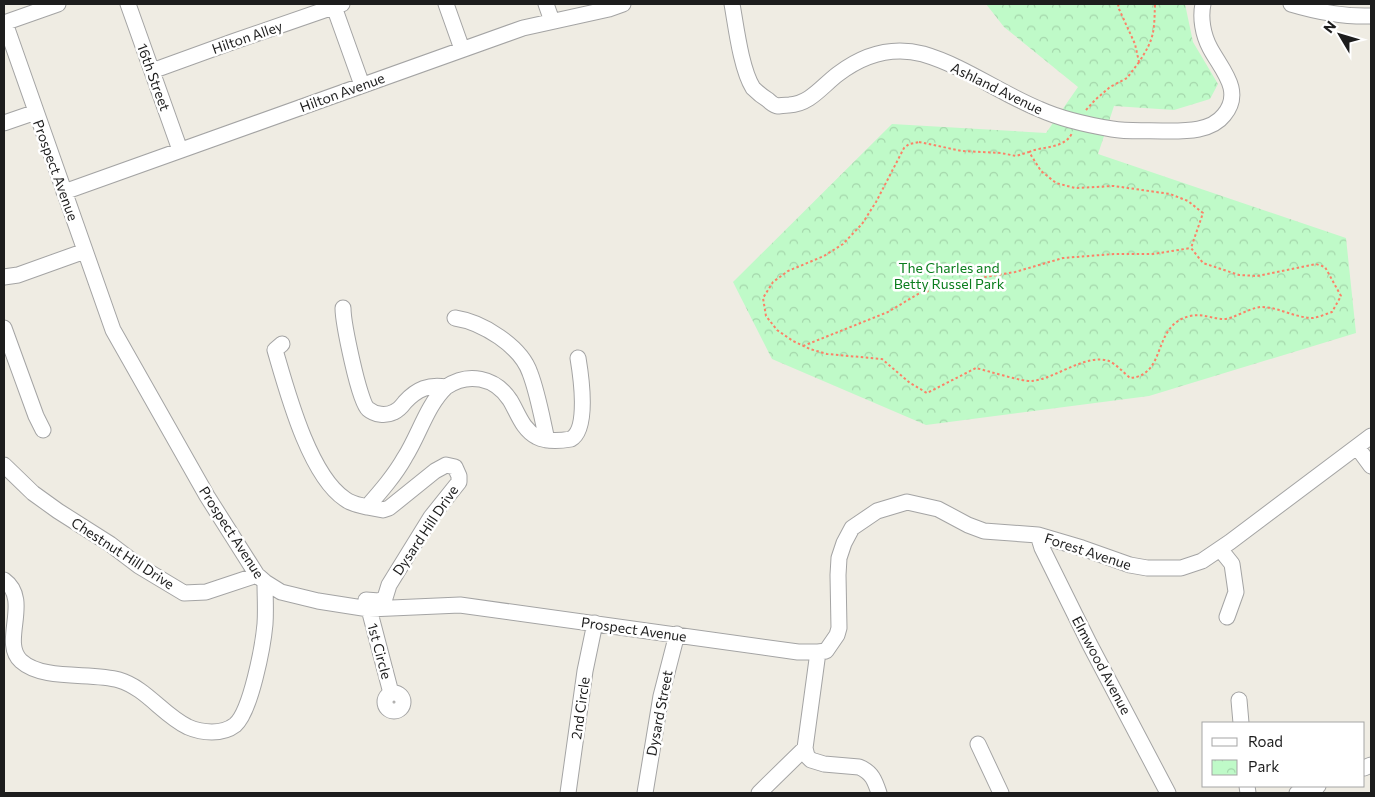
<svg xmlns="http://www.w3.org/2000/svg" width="1375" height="797" font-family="Commissioner,sans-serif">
<defs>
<pattern id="park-crowns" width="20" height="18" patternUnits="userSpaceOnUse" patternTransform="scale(1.25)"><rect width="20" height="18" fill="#bffac8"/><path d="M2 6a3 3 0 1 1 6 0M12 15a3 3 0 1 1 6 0" fill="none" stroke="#a4d6ab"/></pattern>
</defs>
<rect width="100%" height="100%" fill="#efece3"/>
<path fill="url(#park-crowns)" d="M986,4H1185L1193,42L1218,84L1210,99L1174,110L1114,106L1098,154L1346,238L1356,333L1149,396L926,425L772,359L733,282L892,124L1046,133L1078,87L1004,27Z"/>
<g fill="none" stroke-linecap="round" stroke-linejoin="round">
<g stroke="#a4a4a4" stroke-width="17">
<path id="minor" d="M128,4L180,150
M333,4L362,85
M446,4L462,49
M546,4L552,21
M732,4C736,26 741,69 753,88C757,92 763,97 768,100C770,102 774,105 777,106C780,106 785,105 789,105C810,104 822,86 838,74C863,55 892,46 923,54C964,66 1000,93 1039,109C1061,119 1088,125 1112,129C1129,132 1147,130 1165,131C1184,131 1211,132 1224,115C1244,91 1221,69 1210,48C1203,35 1200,18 1203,4
M1291,4C1318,12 1343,17 1371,16
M4,23L58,4
M5,23L113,330L207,496L257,575L265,582L281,592L318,601L369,609L460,605L798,652H818L826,651L837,635L839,628L838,575L839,558L844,543L852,528L877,511L907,502L938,509L968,525L984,531L1038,535L1082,548L1130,565L1147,568H1181L1202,561L1230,542L1371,436
M152,71L232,42L342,4
M4,123L36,112
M64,192L523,28L609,9L623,4
M4,277L18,275L85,251
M343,308C343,322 359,402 368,409C375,415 386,416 394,412C399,410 402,406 405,402C417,389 429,384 446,387C468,372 495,377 510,400C518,413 522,429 537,437C547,442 560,441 571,439C589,429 581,376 578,358
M455,318C482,322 521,346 530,373C538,394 542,418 547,440
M4,328L36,416L43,430
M282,344L275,350C287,391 309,475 345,499C351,504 360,505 367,507C381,491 395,475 405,457C419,435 427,405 446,387
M1357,447L1371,466
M4,465L33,493L58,511L110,544L139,566L184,593L206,592L257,575
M1038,535L1042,548L1089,643L1168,793
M1220,549L1232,564L1236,592L1227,617
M4,580C32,600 0,642 21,661C43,681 91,672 119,680C146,688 163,715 188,727C202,733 222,735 235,725C251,711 263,646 265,624C266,610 265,596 265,582
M366,600L379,601L385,598L389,585L431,517L459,482V476L455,467L446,465L435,471L389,508L383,510L367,507
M369,609L391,693
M818,652L805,748L807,756L811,760L824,764L859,767C872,772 875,781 879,793
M385 702a9 9 0 1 1 18 0a9 9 0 1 1-18 0Z
M1239,700L1241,723
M978,744L1001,793
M1364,768L1371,765
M1247,786L1248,793
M568,793L585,671L595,623
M645,793L661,696L677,634
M759,793L805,748
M1297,793L1318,786"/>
</g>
<path stroke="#fb8267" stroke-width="2" stroke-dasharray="2.5 2.5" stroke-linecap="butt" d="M1118,4L1119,9L1135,44L1139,62C1155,38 1154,31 1155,4
M1086,110L1095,100L1110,87L1127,78L1139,62
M919,142L962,151L1001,153L1016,156L1029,152L1041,171L1056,183L1075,188L1114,186L1170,194L1188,201L1203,213L1191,248L1203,263L1239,275L1257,276L1316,264L1325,267L1341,296L1332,312C1326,314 1319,317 1313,318C1295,318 1279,307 1261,307C1249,308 1233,319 1224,319C1213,319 1202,313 1190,316C1151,325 1168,375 1130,378C1124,373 1116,364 1109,361C1086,353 1055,379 1032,381C1023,382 988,371 976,368L927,393L910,383L882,359L827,354L810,349L793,341L777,330L766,316L763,298L773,282L788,271L824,256L843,244L862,224L876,202L904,148L909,144Z
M1029,152C1042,146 1065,149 1072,133
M803,346L888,312L918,294L967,280L1015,272L1063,258L1114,254H1153L1191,248"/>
<use href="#minor" stroke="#fff" stroke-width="15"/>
</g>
<g text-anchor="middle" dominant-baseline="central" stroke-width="5" stroke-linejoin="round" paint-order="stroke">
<g font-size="14" fill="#1d1d1d" stroke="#fff">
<text transform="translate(247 37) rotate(-19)">Hilton Alley</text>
<text transform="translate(154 77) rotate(70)">16th Street</text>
<text transform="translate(997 88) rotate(26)">Ashland Avenue</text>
<text transform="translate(342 92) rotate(-20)">Hilton Avenue</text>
<text transform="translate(56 170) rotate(70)">Prospect Avenue</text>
<text transform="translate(425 530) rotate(-56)">Dysard Hill Drive</text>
<text transform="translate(232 532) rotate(57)">Prospect Avenue</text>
<text transform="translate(1088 551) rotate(18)">Forest Avenue</text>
<text transform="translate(123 553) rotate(33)">Chestnut Hill Drive</text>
<text transform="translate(634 629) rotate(8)">Prospect Avenue</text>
<text transform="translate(380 651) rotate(75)">1st Circle</text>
<text transform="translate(1102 665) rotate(62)">Elmwood Avenue</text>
<text transform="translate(580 708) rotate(-82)">2nd Circle</text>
<text transform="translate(659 713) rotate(-79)">Dysard Street</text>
</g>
<g font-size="14" fill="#0a7d1d" stroke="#fff">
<text x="949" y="267">The Charles and<tspan x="949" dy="16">Betty Russel Park</tspan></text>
</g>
</g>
<rect width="1375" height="797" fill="none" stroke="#1d1d1d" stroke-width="10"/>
<rect x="1202" y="722" width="162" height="65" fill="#ffffff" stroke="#a5a5a5"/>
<rect x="1212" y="738" width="25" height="8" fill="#ffffff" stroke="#a5a5a5"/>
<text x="1248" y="747" font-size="15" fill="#1d1d1d">Road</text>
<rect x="1212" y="760" width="25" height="15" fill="url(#park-crowns)" stroke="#a5a5a5"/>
<text x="1248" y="772" font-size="15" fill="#1d1d1d">Park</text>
<g transform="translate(1340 35) rotate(308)" stroke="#ffffff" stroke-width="4" paint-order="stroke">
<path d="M0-4L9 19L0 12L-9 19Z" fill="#1d1d1d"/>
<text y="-8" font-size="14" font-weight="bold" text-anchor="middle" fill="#1d1d1d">N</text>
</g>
</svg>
